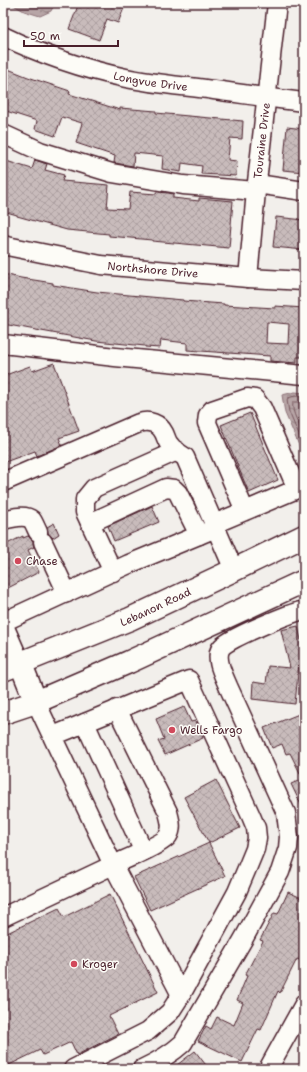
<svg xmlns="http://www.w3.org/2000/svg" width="307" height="1072" font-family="'Shantell Sans',sans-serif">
<defs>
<pattern id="water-ripples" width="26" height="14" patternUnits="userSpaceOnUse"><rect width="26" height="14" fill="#b7a5a6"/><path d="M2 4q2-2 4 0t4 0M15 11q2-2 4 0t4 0" fill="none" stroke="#978687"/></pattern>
<pattern id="building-cross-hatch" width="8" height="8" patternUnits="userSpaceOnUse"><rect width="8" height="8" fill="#c8bbbb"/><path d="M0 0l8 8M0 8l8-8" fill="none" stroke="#ada0a1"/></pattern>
</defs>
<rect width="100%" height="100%" fill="#f2efeb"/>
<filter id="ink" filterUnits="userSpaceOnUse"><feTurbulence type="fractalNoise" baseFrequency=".025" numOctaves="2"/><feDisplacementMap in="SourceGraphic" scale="8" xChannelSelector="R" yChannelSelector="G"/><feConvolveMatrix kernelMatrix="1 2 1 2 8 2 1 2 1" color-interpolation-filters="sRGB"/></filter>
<g filter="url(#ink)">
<path fill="url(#water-ripples)" stroke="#8b6f75" d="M10,3H55L51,11L40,16L24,11Z
M295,392L304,393V457L285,413L282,395Z"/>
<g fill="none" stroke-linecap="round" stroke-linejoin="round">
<path stroke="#76555c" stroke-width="1" d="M304,397L295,396L288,398L287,400L289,412L304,447
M304,402H293C291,413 300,425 304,435"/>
</g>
<path fill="url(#building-cross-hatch)" stroke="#4a1f2b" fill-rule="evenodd" d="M79,3H110L124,8L118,23L107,19L99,40L69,29Z
M3,67L28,77L70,91L69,94L120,110V108L156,111V113L243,121L242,139L230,138L228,160L237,161L236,176L201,174L202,166L182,163L181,172L162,169L163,156L134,153L133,166L114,163L115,156L76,143L82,123L62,117L55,136L35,129L37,121L3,110Z
M287,127L304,129V172L283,170Z
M3,160L32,169L35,160L47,164L45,170L64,175L62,181L109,185L107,208L128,209L130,192L156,194V192L169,193L173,194V198L199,201V198L233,201L229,248L152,241V240L109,236V234L67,230L17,216V215L3,211Z
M276,217L304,220V250L273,247Z
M3,274L21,278L53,283V285L97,292L183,300V301L224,304V305L275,308V306L304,308V357H297V363L270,361V356L187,350V343L161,340L160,348L145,347V346L96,341L3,324ZM267,322L289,324L288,344L266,343Z
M54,363L79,431L59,438L62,445L37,456L35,451L5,462L3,456V376L30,366L32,371Z
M250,413L278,480L249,493L221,425Z
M152,506L159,522L114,541L108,526Z
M54,523L59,534L53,538L48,533L47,527Z
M23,536V538L28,536L33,541L34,547L28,550L39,572L6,589L3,584V546Z
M298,626L301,640L304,639V662L299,663L295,704L252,699L253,682L266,684L268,666L290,668L281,630Z
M184,707L191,722L195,721L203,738L165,755L158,741L164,739L156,719Z
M299,714L304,726V811L291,784L303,779L290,753L286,754L282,744L272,748L264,728Z
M216,780L240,828L209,843L184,797Z
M209,843L225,876L150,910L134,877Z
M288,892L304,899V949L299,960L297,959L280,993L278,991L261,1030L258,1029L242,1062L198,1041L206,1026L211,1029L217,1017L234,1025L243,1003L237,1000L247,976L245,975L263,941L260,940L274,913L278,914Z
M110,894L158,992L109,1016L118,1034L77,1055L71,1042L43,1055L40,1050L3,1068V935L59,908L64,917Z
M195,1051L209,1069H172Z"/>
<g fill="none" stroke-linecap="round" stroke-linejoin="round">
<g stroke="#4a1f2b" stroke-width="21">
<g id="minor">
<path id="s1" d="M3,36C42,55 84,69 126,78C155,84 185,86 214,90C244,94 274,99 304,102"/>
<path d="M3,134L40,151L112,173L183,185L256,191"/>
<path d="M257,184L304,191"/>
<path id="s2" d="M3,245L7,246L101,265L248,278L304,281"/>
<path id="s3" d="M248,278L256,191L277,3"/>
<path d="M3,344L115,357L304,375"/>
<path d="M3,482L139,423C149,420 159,423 164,433C166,437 167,442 170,445C173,450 180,454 185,457L234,570"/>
<path d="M3,520C11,518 25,514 32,520C34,523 36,528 38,532"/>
<path d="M90,523L166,488L174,489L178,493L199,535"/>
<path d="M214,524L297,489L262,408L255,399L247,398L212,410L208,415L207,423L245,511"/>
<path d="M43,542L67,593"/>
<path d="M113,572L85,512V499L94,488L177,451"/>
<path d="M3,622L129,564L216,528"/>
<path d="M3,623L20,662"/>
<path d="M117,709L168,812C170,820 173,828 168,836C163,844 124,860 113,865L181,995"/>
<path d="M85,723L143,850"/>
<path d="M53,736L189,680L251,816L256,828L257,838L255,849L248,866L237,892L181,995L170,1012L148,1031L73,1069"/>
<path d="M3,917L113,865L36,702"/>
<path d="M142,1069C157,1062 171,1054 183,1043L244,938L280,872L288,848L289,837L286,813L228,686C224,676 214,659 221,648C226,639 291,613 304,610"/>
<path d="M268,1069L304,1004"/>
</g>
</g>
<g stroke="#4a1f2b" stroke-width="25">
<g id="major">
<path d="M20,662L36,702"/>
<path id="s4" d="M3,670L130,619L234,570L304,536"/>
<path d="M3,713L36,702L129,662L304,581"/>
</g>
</g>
<use href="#minor" stroke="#fdfcf7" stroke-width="18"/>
<use href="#major" stroke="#fdfcf7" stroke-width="22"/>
</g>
</g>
<g fill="#d1495b" stroke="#fdfcf7" stroke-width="1.5">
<circle cx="18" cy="561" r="4"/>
<circle cx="172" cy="730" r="4"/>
<circle cx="74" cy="964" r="4"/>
</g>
<g text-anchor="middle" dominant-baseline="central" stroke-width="3" stroke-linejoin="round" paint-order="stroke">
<g font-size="11" fill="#4a1f2b" stroke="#fdfcf7">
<text stroke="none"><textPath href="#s1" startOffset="155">Longvue Drive</textPath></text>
<text stroke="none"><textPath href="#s3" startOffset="138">Touraine Drive</textPath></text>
<text stroke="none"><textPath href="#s2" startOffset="152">Northshore Drive</textPath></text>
<text stroke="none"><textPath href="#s4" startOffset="165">Lebanon Road</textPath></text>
</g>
<g font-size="11" fill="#4a1f2b" stroke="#fdfcf7" text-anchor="start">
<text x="26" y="561">Chase</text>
<text x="180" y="730">Wells Fargo</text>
<text x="82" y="964">Kroger</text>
</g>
</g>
<rect width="307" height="1072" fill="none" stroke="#fdfcf7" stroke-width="16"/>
<rect x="8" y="8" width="291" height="1056" fill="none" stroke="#4a1f2b" stroke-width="1.5" filter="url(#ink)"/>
<path d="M24 40v6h94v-6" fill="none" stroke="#4a1f2b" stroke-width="2"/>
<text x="30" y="40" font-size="12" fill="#4a1f2b" stroke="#fdfcf7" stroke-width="3" paint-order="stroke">50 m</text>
</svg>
